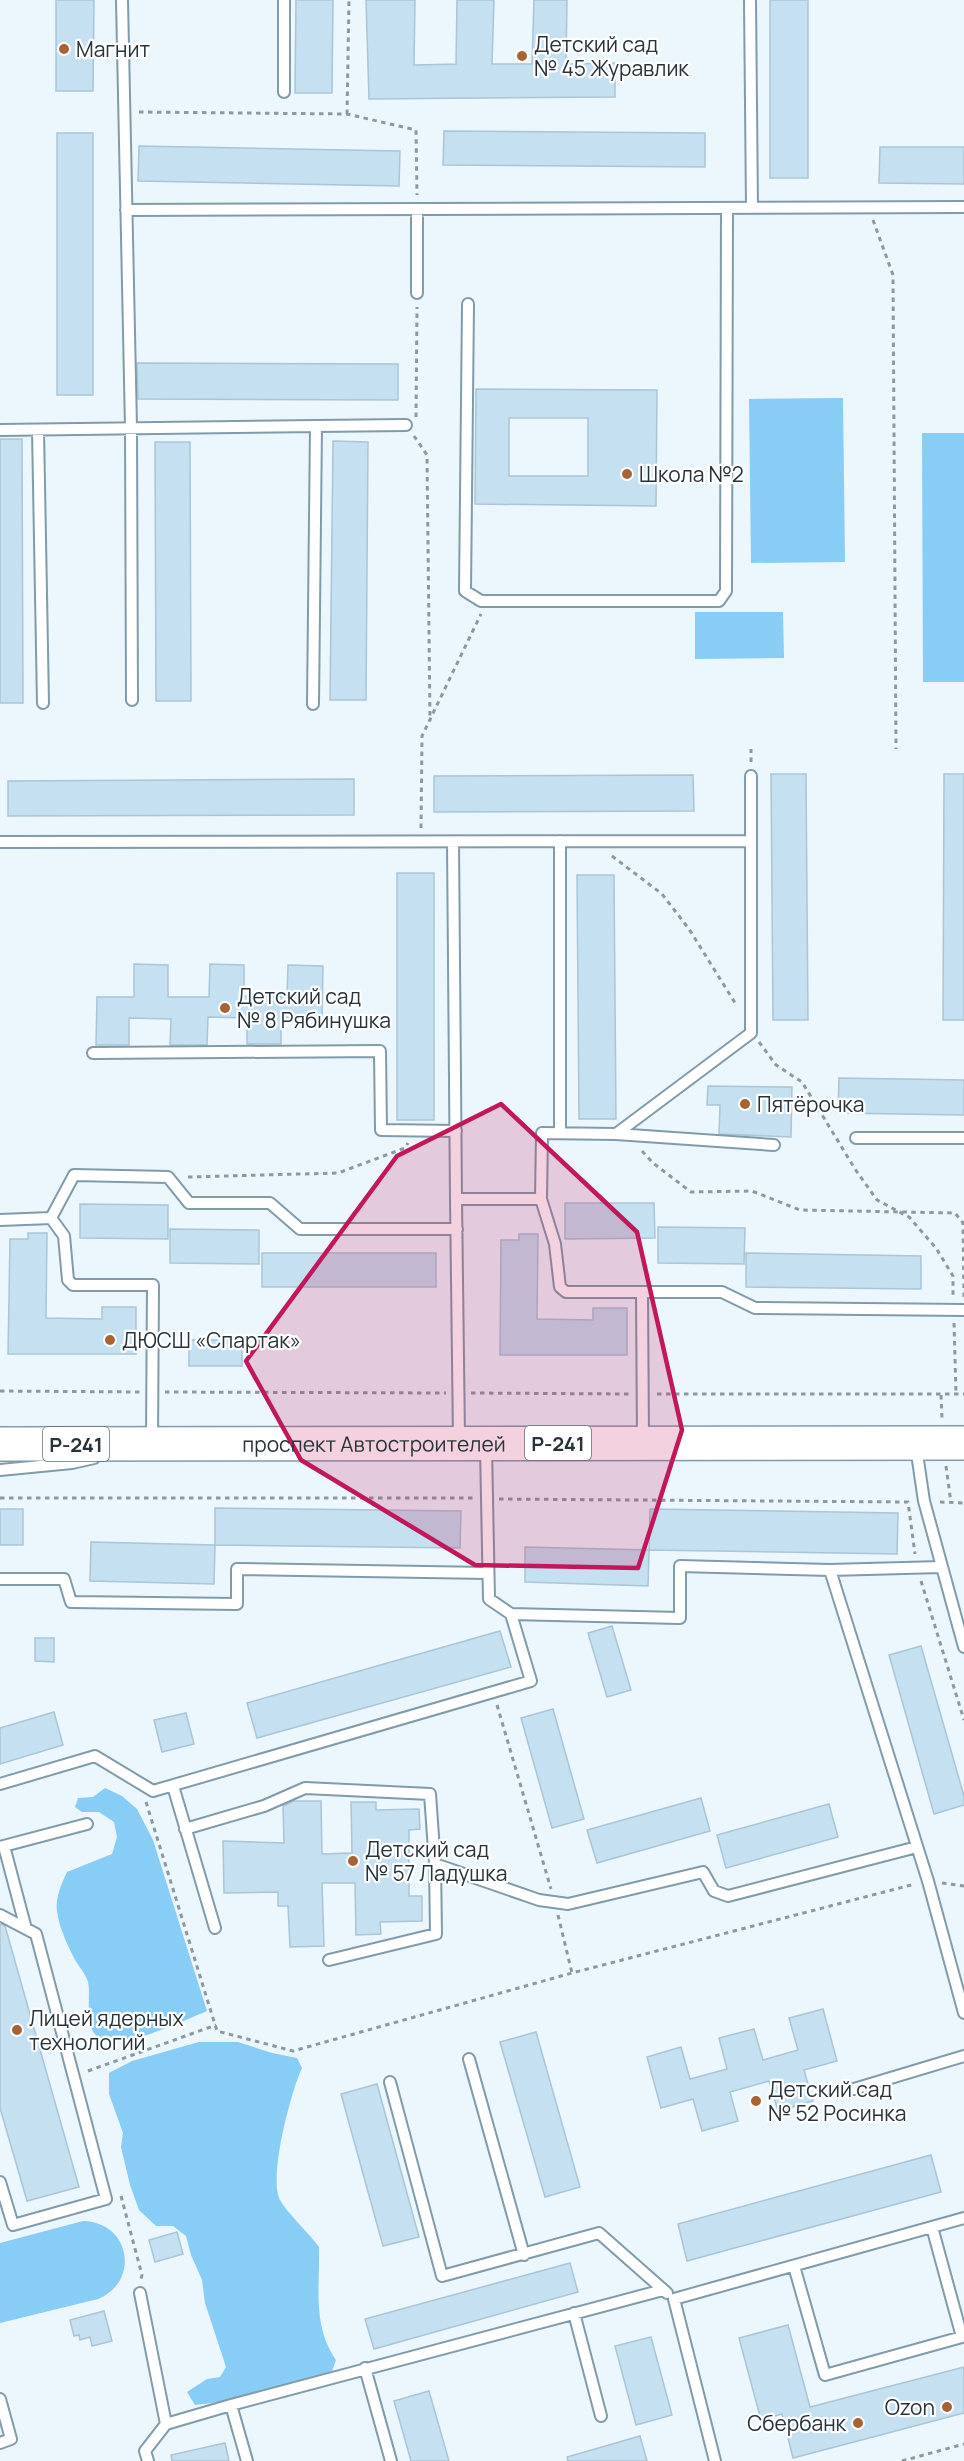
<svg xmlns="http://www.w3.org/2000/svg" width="964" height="2461" font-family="Manrope,sans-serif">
<rect width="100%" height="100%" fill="#ebf7fd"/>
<path fill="#87cdf5" d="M843,398L845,562L751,563L749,399Z
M922,433H964V682H923Z
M695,612H783L784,658L695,659Z
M105,1788L122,1796L137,1809L153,1840L207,2011C188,2019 120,2050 103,2041C81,2029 92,2001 88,1982C86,1974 78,1966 74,1958C67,1944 59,1927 57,1911C55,1898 62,1883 67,1872L112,1854L117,1837L114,1822L99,1812H82L75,1807L78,1798L93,1797Z
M199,2042H238L272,2053L297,2058L302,2068C291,2091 268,2178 280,2200C288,2214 308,2232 319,2247C320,2287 312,2325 336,2360L332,2371C287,2385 242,2401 195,2405L187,2392L207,2379L220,2377L226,2367L205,2303L202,2280L191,2255L186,2236L173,2226H156L139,2210L130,2185L121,2147L123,2133L109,2094V2073L132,2061Z
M83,2221C131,2222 140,2282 98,2299L0,2323V2243Z"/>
<path fill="#c4e0f1" stroke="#aac5d5" stroke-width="1.5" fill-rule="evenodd" d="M56,0H94L93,91H56Z
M296,0H333L332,93H295Z
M366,0H415L414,65L456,64L457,0H494L492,64H532L534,0H567L566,64L615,63V97L369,99Z
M770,0H808V178H770Z
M444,131L705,133V167L443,165Z
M57,133H93V395H57Z
M139,146L400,151L399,186L138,181Z
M880,147H964V184L879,183Z
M137,363L398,364V400L138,399Z
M476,389L657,390L656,506L475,504ZM509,418H588V476H509Z
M0,439H22L23,703H0Z
M333,441L368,442L366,700H330Z
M155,442H190L191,701H156Z
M771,774H806L808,1020H773Z
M944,774H964V1020H943Z
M693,775L694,811L434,812V776Z
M354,779V815L8,816V781Z
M397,873H434V1120H397Z
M577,875H614L616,1119H579Z
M134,964L168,965V997H209L210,964L244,965V996L287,997L288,965L323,966L322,1018H281V1044H247V1018L208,1017L207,1045H170L171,1019L129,1018V1045H96L97,997H134Z
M839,1078L964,1080V1115L838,1113Z
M708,1086L792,1087L791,1137L719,1134L720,1105H707Z
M565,1203H654L655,1238L565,1239Z
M80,1204L168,1205V1239L80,1238Z
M658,1227L745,1228L744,1264L658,1263Z
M170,1229L259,1230V1264L170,1263Z
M28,1233H47L46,1318L102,1319V1307H136V1354H8L10,1239H28Z
M519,1234H538L537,1319L593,1320V1308H627V1355H500L501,1240H519Z
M262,1253H436V1287H262Z
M746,1253L921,1256V1289L746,1287Z
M189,1340H242V1366H189Z
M215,1508L461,1511L460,1548L215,1545Z
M0,1509H23V1545H0Z
M650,1509L898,1513L897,1554L649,1550Z
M91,1542L215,1545L214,1584L90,1581Z
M525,1547L649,1550L648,1586L525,1582Z
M612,1626L631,1690L607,1697L588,1633Z
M500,1631L511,1667L257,1738L247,1703Z
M35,1638H54V1662L35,1661Z
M921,1646L964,1796V1805L934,1814L889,1655Z
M553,1709L584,1819L552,1828L521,1718Z
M54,1712L63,1745L0,1764V1728Z
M186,1713L194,1744L162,1752L154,1720Z
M701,1798L710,1831L597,1863L587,1830Z
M294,1801H321L322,1854L352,1853L351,1802H376V1810L419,1809L420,1829L409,1830V1896H422V1921L380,1922L381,1934L356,1935L355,1883H322L324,1946L290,1947L288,1906H278V1892L224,1893L223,1841L284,1843L283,1806Z
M829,1804L838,1837L726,1868L717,1835Z
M2,1924L5,1926L79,2187L27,2201L0,2108V1925Z
M823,2009L837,2061L804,2070L813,2101L778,2111L769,2081L730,2092L738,2121L702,2131L693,2099L661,2108L647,2057L681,2047L690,2079L727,2069L719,2038L754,2029L763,2060L798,2050L789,2018Z
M536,2032L580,2187L545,2197L500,2042Z
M377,2084L419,2237L383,2246L341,2094Z
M931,2155L941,2192L687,2261L678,2224Z
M177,2232L183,2254L155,2262L149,2240Z
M570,2263L578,2292L374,2349L365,2319Z
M104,2311L112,2341L92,2346L90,2337L80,2340L79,2335L74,2336L70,2320Z
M788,2325L810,2407L964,2367V2413L793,2458L782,2414L761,2420L739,2338Z
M651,2337L672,2415L636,2425L615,2346Z
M429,2391L449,2461H411L394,2401Z
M640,2436L647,2461H568L567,2457Z
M225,2443L229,2461H172L171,2455Z"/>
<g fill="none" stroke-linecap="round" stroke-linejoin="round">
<g stroke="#819baa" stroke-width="14">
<path id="lane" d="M122,0L131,427L132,700
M750,0L752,208
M284,92V0
M126,210L964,207
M417,293V209
M468,304L465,591L481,601H719L726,591L727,208
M0,430L316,426
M38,430L43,703
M313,704L316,426L406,425
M560,841V1133
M0,842L751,841
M453,842L456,1199
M93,1053L380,1051L381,1130L456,1131
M616,1134L774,1145
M856,1138H964
M541,1199L542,1133L616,1134L751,1033V776
M51,1218L74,1175L168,1177L189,1203H270L300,1229H457
M0,1220L51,1218L64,1236L68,1280L73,1285H153L152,1440
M642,1292H722L755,1308L964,1310
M459,1439L456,1199H541L555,1244L560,1287L566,1292H642L643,1440
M916,1447L924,1501L964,1647
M0,1470L72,1463L94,1458
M830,1570L928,1881L964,2013
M0,1579H64L71,1602L237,1604V1569L488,1573
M511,1614L680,1618V1566L830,1570L941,1567
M0,1784L95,1756L153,1791L531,1681L511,1614L489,1599L486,1448
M173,1786L215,1928
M185,1829L264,1806L305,1788L430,1794L435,1864L436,1934L329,1960
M4,1846L26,1929
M0,1847L87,1824
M435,1864L539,1900L568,1904L703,1872L714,1891L728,1896L917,1847
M0,1915L36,1934L106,2199L13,2225L0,2182
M469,2059L524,2255
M390,2082L442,2276L599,2233L667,2293
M854,2089L964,2056
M794,2266L825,2375L962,2337L932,2227
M140,2293L166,2424L145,2451L148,2461
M574,2313L601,2416
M365,2368L391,2461
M0,2399L11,2439L0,2443
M166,2424L231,2405
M247,2461L231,2405L663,2290
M715,2461L674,2299L964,2218"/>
</g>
<g stroke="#819baa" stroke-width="36">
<g id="highway">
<path id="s1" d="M0,1444L964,1443"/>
</g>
</g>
<path stroke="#8d999f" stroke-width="3" stroke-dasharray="4.5 4.5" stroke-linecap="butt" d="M139,112L347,114L416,130L417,195
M347,114L349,0
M873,220L893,275L896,749
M416,417L417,307
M414,436L427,455L430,721
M751,762V749
M421,828L422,736L481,614
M612,856L662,894L689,929L737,1006
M759,1042L776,1065L802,1082L855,1169L877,1200L909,1217L936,1248L953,1276V1296
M642,1151L653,1163L691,1192L752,1191L800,1210L955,1213L963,1223L964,1298
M188,1177L338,1173L405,1148L408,1143
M954,1323L956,1394
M0,1391L140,1392
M165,1392L446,1393
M471,1393L629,1394
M657,1394H964
M941,1395L942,1418
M946,1466L951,1503
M0,1498H475
M499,1499L908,1502L915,1554
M940,1502L964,1503
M921,1581L964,1720
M497,1705L551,1889
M146,1802L217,2031L293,2051L572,1973L915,1884
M942,1883L964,1886
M558,1915L572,1973
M88,2071L216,2025
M121,2196L142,2275L141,2279
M902,2461L964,2444"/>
<use href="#lane" stroke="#fff" stroke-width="10"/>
<use href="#highway" stroke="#fff" stroke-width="33"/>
</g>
<path fill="#c2185b" fill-opacity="0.2" stroke="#c2185b" stroke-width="4.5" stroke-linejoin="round" d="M501,1104L637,1232L682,1430L638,1568L475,1565L301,1460L246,1361L397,1156Z"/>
<g fill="#a76333" stroke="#fff" stroke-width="2">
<circle cx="64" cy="49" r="6"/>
<circle cx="522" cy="56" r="6"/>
<circle cx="627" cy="474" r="6"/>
<circle cx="225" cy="1008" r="6"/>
<circle cx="745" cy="1104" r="6"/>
<circle cx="110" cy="1340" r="6"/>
<circle cx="353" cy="1861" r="6"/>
<circle cx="17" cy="2030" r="6"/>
<circle cx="756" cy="2101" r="6"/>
<circle cx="947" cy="2407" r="6"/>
<circle cx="858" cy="2423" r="6"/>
</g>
<g text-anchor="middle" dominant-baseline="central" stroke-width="4.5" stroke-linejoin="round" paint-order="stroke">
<g fill="#fff" stroke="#687074" stroke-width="1.5">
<rect x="525" y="1426" width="66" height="34" rx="4.5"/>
<rect x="43" y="1427" width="66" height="34" rx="4.5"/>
</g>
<g font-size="20" font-weight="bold" fill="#283339">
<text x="558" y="1443">Р-241</text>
<text x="76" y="1444">Р-241</text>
</g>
<g font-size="21" fill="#283339" stroke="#fff" text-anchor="start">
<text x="534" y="44">Детский сад<tspan x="534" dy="24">№ 45 Журавлик</tspan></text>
<text x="76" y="49">Магнит</text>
<text x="639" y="474">Школа №2</text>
<text x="237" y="996">Детский сад<tspan x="237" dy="24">№ 8 Рябинушка</tspan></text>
<text x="757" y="1104">Пятёрочка</text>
<text x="122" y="1340">ДЮСШ «Спартак»</text>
<text x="365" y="1849">Детский сад<tspan x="365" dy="24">№ 57 Ладушка</tspan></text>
<text x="29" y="2018">Лицей ядерных<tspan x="29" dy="24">технологий</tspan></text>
<text x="768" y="2089">Детский сад<tspan x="768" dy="24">№ 52 Росинка</tspan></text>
<text x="935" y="2407" text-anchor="end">Ozon</text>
<text x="846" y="2423" text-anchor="end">Сбербанк</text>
</g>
<g font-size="21" fill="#283339" stroke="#fff">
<text stroke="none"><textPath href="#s1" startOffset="374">проспект Автостроителей</textPath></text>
</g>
</g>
</svg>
